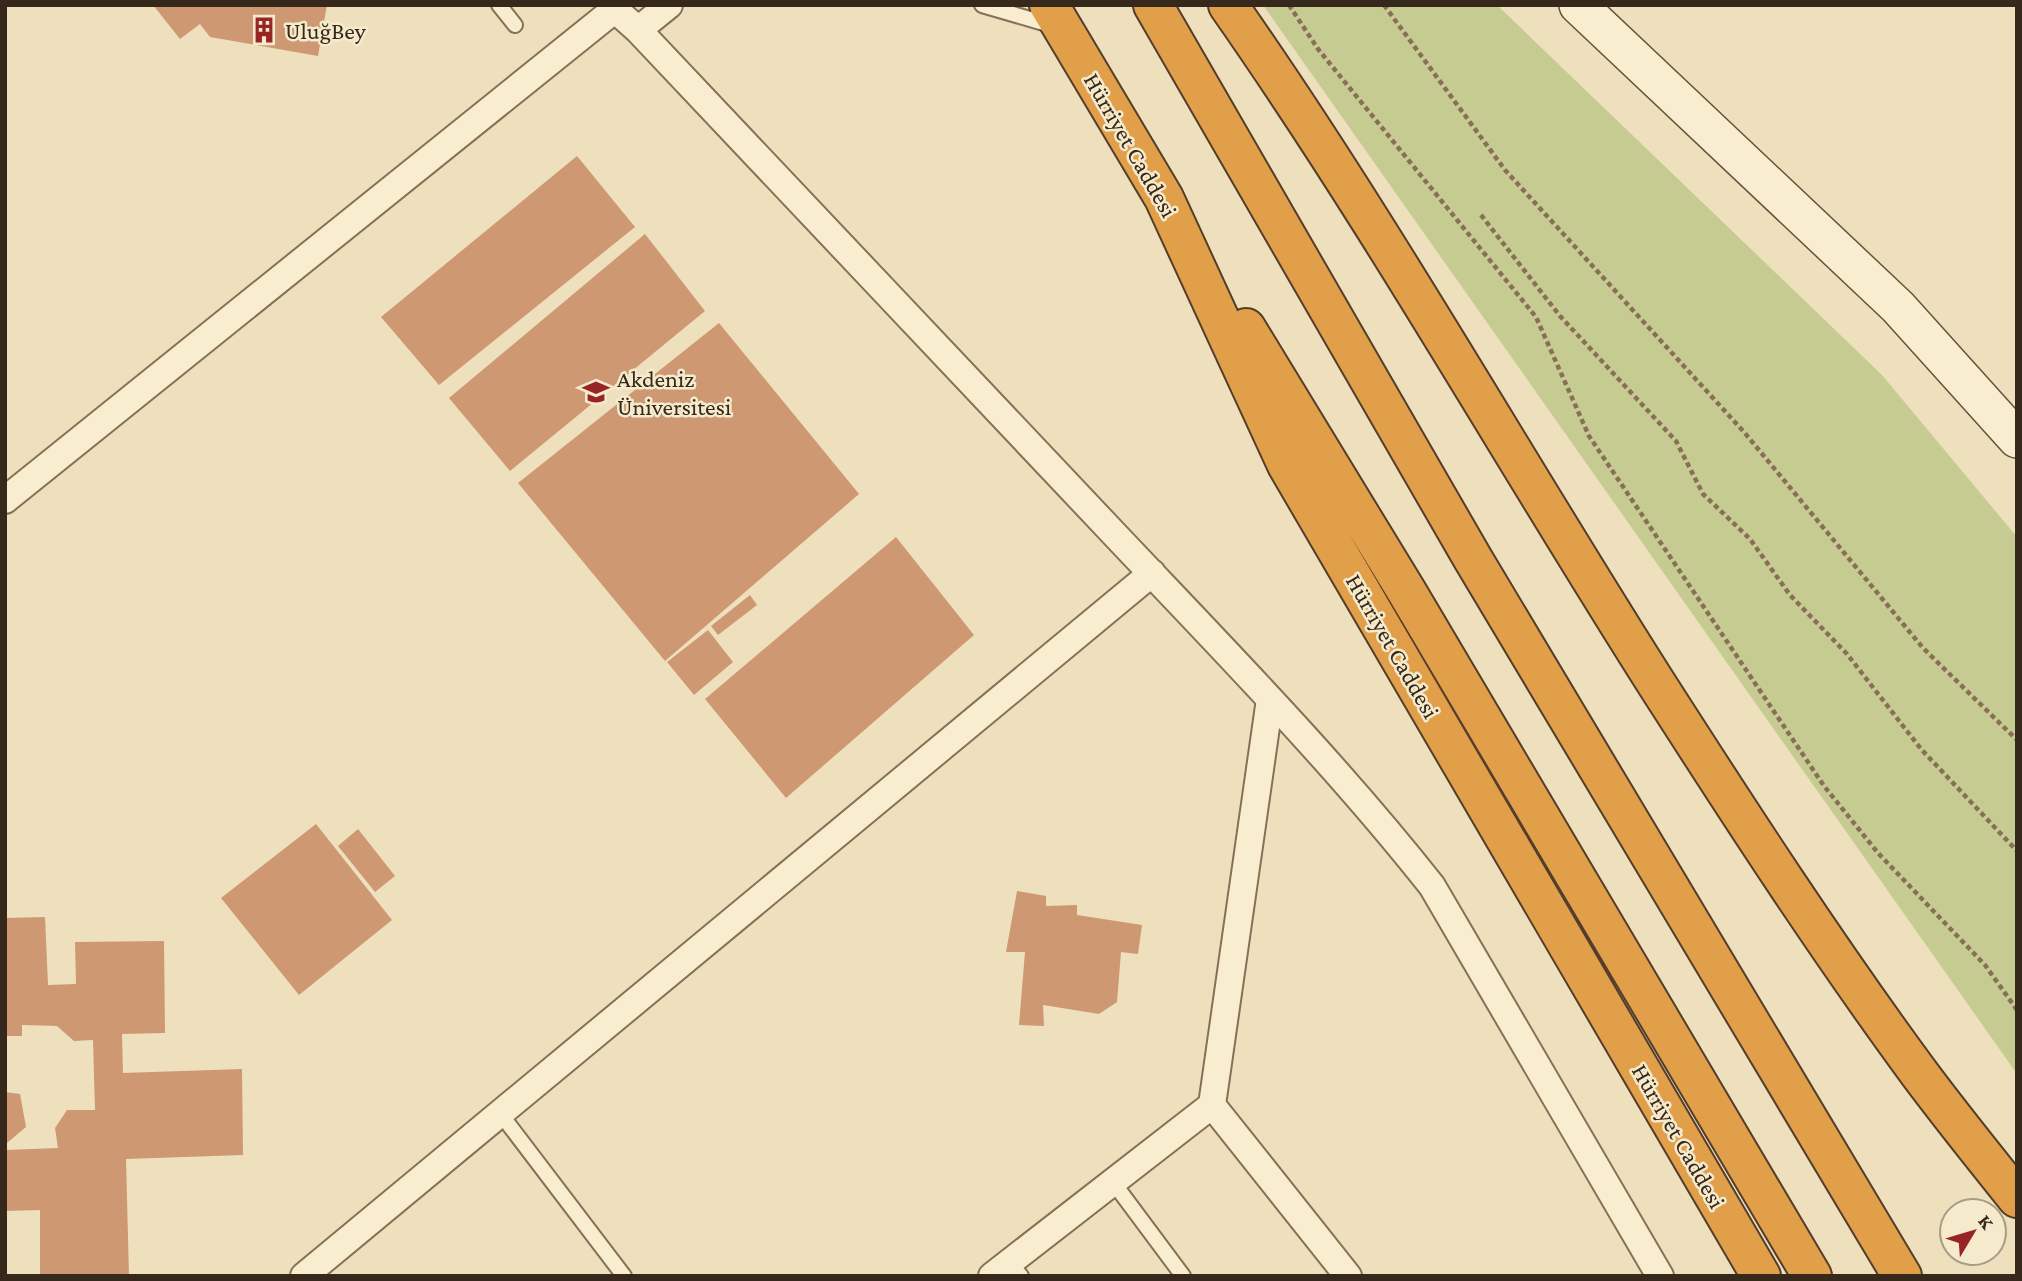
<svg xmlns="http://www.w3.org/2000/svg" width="2022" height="1281" font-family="'Crimson Pro',serif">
<rect width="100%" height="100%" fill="#eee0bd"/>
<path fill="#c6cc91" d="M1263,5H1497L1882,375L2017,537V1074Z"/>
<path fill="#ce9872" d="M153,5H327L318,56L210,37L200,24L180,39Z
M577,156L635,227L439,385L381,317Z
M645,234L705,311L510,471L449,398Z
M719,323L859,494L665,661L518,483Z
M896,537L974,635L786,798L705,699Z
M750,595L757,605L718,635L711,626Z
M708,630L733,662L694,695L667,662Z
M316,824L392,920L299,995L221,898Z
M358,829L395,876L375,892L338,846Z
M1017,891L1046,896V906L1077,905V915L1142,925L1138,954L1121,952L1117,1002L1099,1014L1043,1005L1044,1026L1019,1025L1025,952H1006Z
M45,917L48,985L76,984L75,942L164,941L165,1033L122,1034L123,1073L242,1069L243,1155L126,1159L129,1276H40V1210L5,1211V1150L58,1148L55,1128L67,1110H95L93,1040L74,1041L57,1026L22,1025V1036H5V918Z
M5,1092L20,1094L26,1127L7,1143H5Z"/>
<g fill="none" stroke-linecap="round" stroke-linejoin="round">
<g stroke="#877056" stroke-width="18">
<path id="lane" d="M499,5L515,25
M982,5L1054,26
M500,1113L624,1276
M1113,1182L1183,1276
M1010,1262L1021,1276"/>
</g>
<g stroke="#877056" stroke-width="30">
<path id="street" d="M610,5L638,30C792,193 947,357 1101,520C1214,640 1330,757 1432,886L1660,1276
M638,30L669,5
M5,500L614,10
M1212,1105L1348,1276
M304,1276L1152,573
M992,1276L1212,1105L1270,699"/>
</g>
<g stroke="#68513a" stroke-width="40">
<path id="secondary" d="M1578,5L1898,307L2017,439"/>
</g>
<g stroke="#543e2b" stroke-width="42">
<path id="highway" d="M1049,5L1164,198L1287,465L1761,1276
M1153,5L1473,559L1902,1276
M1228,5C1382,225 1514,460 1658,686C1742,817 1827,948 1919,1073C1951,1116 1984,1157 2017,1198
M1246,328L1407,592L1812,1276"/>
</g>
<path stroke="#877056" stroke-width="4.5" stroke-dasharray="5 3.5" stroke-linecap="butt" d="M1289,5L1318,49L1536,317L1589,436L1824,786L1878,853L1985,965L2017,1010
M1384,5L1505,170L1744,432L1923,648L2017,740
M1481,215L1560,316L1676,441L1703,494L1750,539L1790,595L1847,654L1921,749L2017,851"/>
<use href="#lane" stroke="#f9edd0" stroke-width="14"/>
<use href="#street" stroke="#f9edd0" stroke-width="26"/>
<use href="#secondary" stroke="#f9edd0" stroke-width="37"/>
<use href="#highway" stroke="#e19f4a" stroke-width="38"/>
</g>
<defs>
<g id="building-bare" transform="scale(2.1)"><path d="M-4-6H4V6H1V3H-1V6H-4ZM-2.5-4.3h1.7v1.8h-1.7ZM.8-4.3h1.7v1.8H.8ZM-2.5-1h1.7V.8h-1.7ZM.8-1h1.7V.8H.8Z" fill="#972526" stroke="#f6eacd" stroke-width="2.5" paint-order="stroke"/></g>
<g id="university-bare" transform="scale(2.1)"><path d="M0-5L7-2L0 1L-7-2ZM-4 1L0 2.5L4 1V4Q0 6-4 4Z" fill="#972526" stroke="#f6eacd" stroke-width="2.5" paint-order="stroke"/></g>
</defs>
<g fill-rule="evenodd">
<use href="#building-bare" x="264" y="30"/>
<use href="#university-bare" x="596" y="392"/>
</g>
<g text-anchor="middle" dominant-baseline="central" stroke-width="5" stroke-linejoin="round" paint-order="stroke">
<g font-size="24" fill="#36281b" stroke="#f6eacd" text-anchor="start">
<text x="285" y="30">UluğBey</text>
<text x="617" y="378">Akdeniz<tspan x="617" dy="28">Üniversitesi</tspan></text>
</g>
<g font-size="24" fill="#36281b" stroke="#f6eacd">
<text transform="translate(1131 145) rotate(60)">Hürriyet Caddesi</text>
<text transform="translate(1393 646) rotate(60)">Hürriyet Caddesi</text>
<text transform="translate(1679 1136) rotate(60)">Hürriyet Caddesi</text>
</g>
</g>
<rect width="2022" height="1281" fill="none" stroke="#36281b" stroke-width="14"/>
<g transform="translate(1973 1232) rotate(52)"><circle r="33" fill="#f6eacd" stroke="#a99c86" stroke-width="2"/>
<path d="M0-5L12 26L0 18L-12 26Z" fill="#972526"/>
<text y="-10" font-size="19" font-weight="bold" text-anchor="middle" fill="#36281b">K</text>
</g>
</svg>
